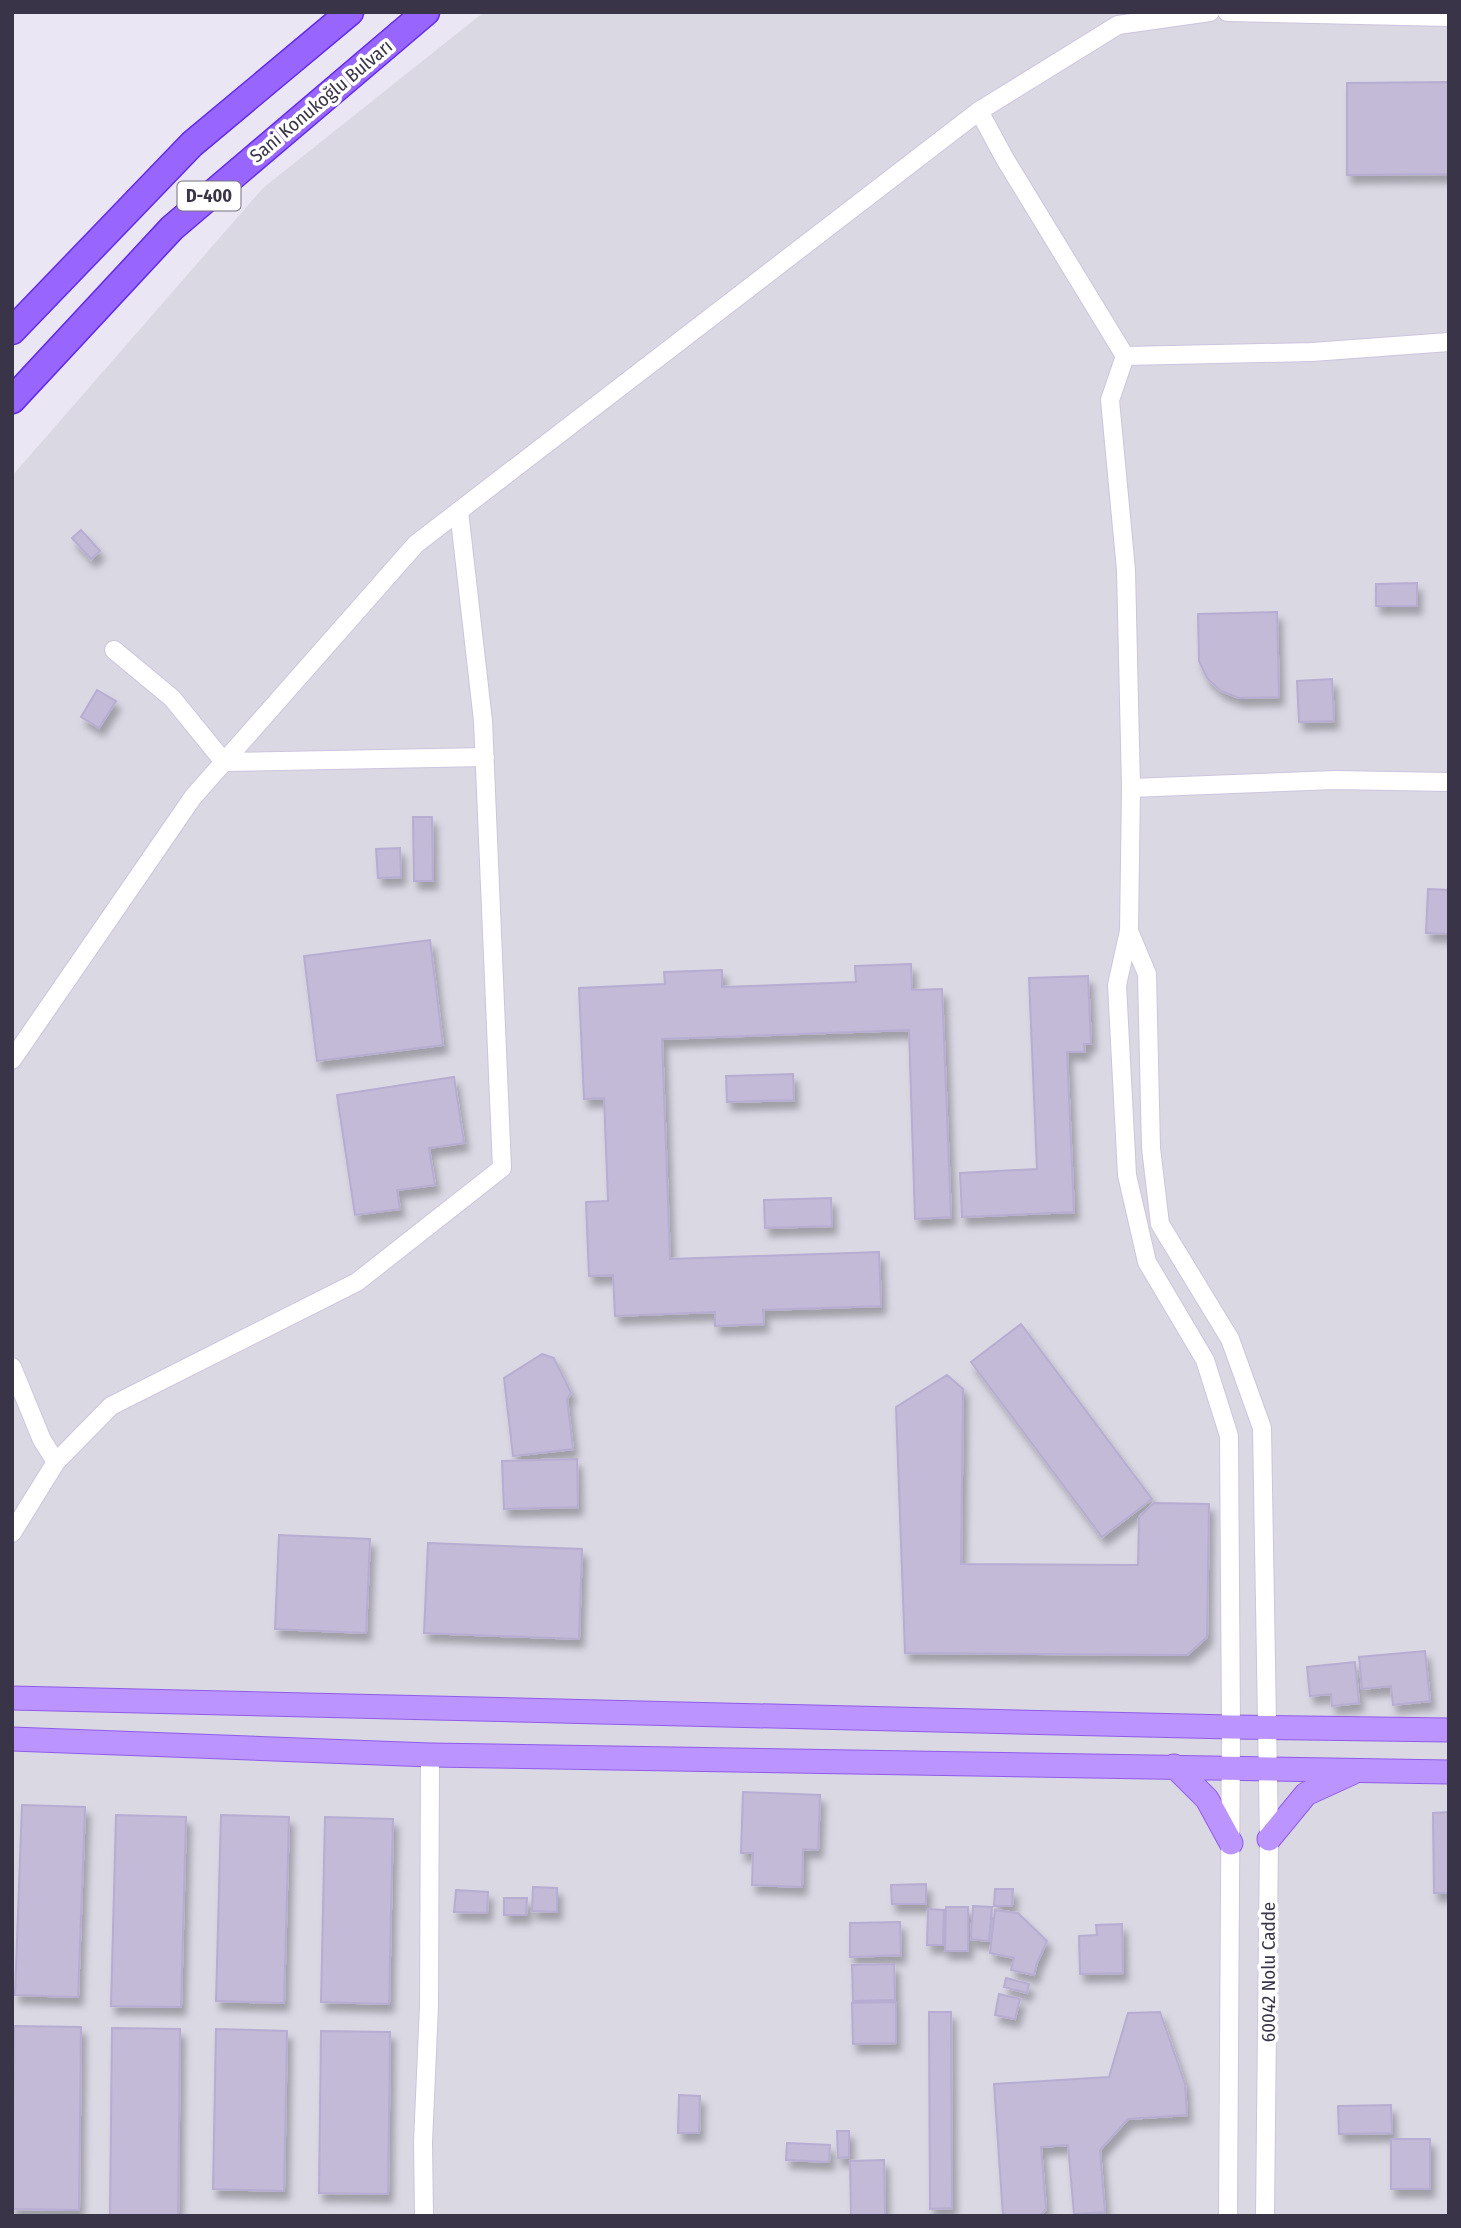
<svg xmlns="http://www.w3.org/2000/svg" width="1461" height="2228" font-family="'Fira Sans Condensed',sans-serif">
<defs>
<filter id="shadow"><feDropShadow dx="4.5" dy="8" stdDeviation="3.5" flood-color="#0004"/></filter>
</defs>
<rect width="100%" height="100%" fill="#ebe6f4"/>
<path fill="#dad8e3" d="M484,12H1449V2216H12V476L263,188Z"/>
<path fill="#c2bad7" stroke="#b7add2" stroke-width="2" filter="url(#shadow)" d="M1449,82V174L1347,175V83Z
M81,530L100,551L91,559L72,538Z
M1417,583V606H1376V584Z
M1277,612L1279,697L1239,698L1221,691L1207,678L1199,661L1198,614Z
M1332,679L1334,721L1299,722L1297,681Z
M97,690L116,701L99,728L81,717Z
M413,817H432L433,881H414Z
M400,848L401,877L378,878L376,849Z
M1428,889L1449,890V934L1426,933Z
M430,940L443,1045L317,1061L304,956Z
M911,964L912,990L942,989L951,1217L915,1219L909,1030L662,1039L670,1259L879,1252L881,1306L763,1310L764,1324L715,1326V1312L615,1316L613,1275L589,1276L586,1202L608,1201L604,1098L584,1099L579,988L665,984L664,972L722,970V987L856,982L855,966Z
M1088,976L1091,1044H1084L1085,1052H1067L1074,1212L962,1217L960,1173L1037,1169L1029,978Z
M793,1074L794,1100L727,1102L726,1076Z
M454,1077L464,1143L429,1148L435,1185L397,1190L400,1209L355,1215L337,1095Z
M831,1198L832,1226L765,1228L764,1200Z
M1021,1324L1152,1499L1102,1537L971,1362Z
M542,1354L554,1358L571,1393L567,1399L573,1449L513,1456L504,1378Z
M947,1375L963,1389L961,1564L1138,1565L1139,1517L1154,1503L1209,1504L1207,1637L1187,1655L905,1653L896,1407Z
M577,1459L578,1507L504,1509L502,1461Z
M279,1535L370,1539L366,1633L275,1629Z
M428,1543L582,1549L579,1639L424,1633Z
M1425,1651L1430,1701L1393,1705L1391,1686L1362,1689L1359,1657Z
M1355,1662L1359,1703L1332,1706L1331,1694L1310,1696L1307,1667Z
M743,1792L820,1795L818,1850L803,1849L802,1887L752,1885L753,1853H741Z
M22,1805L85,1807L78,1997L15,1995Z
M1449,1812V1893H1434L1433,1813Z
M116,1815L186,1817L181,2007L111,2006Z
M221,1815L289,1817L284,2003L216,2001Z
M325,1817L393,1819L389,2004L321,2002Z
M926,1884V1904H892L891,1885Z
M533,1887L557,1888V1912L532,1911Z
M995,1889H1013L1012,1906H994Z
M456,1890L488,1892L487,1913L454,1912Z
M504,1898H527L526,1915H504Z
M973,1906L992,1907L989,1941L971,1939Z
M946,1907H968V1951H945Z
M928,1909L944,1910L943,1945H927Z
M995,1910L1018,1913L1047,1941L1037,1963L1034,1975L1011,1970L1014,1958L990,1953Z
M900,1922L901,1955L850,1957V1923Z
M1122,1924L1123,1973L1080,1974L1079,1936L1097,1935L1096,1925Z
M894,1964L895,2000L853,2001L852,1965Z
M1006,1978L1029,1984L1027,1993L1004,1987Z
M999,1994L1020,1999L1015,2019L995,2015Z
M896,2002V2043L853,2044L852,2003Z
M929,2012H951L952,2208L930,2209Z
M1160,2012L1185,2084L1187,2115L1128,2119L1100,2150L1105,2212L1074,2214L1068,2145L1041,2147L1046,2209L1040,2216H1003L994,2084L1109,2077L1128,2013Z
M14,2026L81,2027L79,2210L12,2209Z
M112,2028L180,2029L178,2215H110Z
M216,2029L287,2031L284,2191L213,2189Z
M321,2031L390,2032L388,2194L319,2193Z
M679,2095L700,2096L699,2133H678Z
M1391,2105L1392,2133L1339,2134L1338,2106Z
M837,2131H849V2157L838,2158Z
M1391,2139H1430V2189H1391Z
M787,2143L830,2145L829,2162L786,2160Z
M884,2160L885,2216H851L850,2161Z"/>
<g fill="none" stroke-linecap="round" stroke-linejoin="round">
<g stroke="#cdc4de" stroke-width="20">
<path id="minor" d="M1227,12L1449,17
M1125,356L1005,159L979,111L1118,25L1210,12
M114,650L172,698L224,762L485,757
M1131,788L1126,570L1110,400L1125,356L1312,352L1449,342
M1129,931L1147,974L1151,1148L1160,1224L1230,1339L1262,1428L1269,1839L1265,2216
M12,1060L193,797L416,544L979,111
M12,1367L42,1440L56,1462
M12,1533L56,1462L111,1406L357,1282L502,1168L483,721L459,511
M424,2216L423,2142L429,2006L430,1755
M1228,2216L1231,1727L1229,1436L1205,1360L1147,1262L1127,1175L1117,985L1129,931L1131,788L1335,780L1449,782"/>
</g>
<g stroke="#8f5bec" stroke-width="25">
<path id="major" d="M12,1698L1231,1727L1449,1730
M12,1739L430,1755L1449,1772
M1174,1766L1207,1799L1231,1843
M1269,1839L1306,1794L1352,1773"/>
</g>
<g stroke="#622be9" stroke-width="29">
<path id="highway" d="M12,331L192,144L350,12
M12,400L172,228L426,12"/>
</g>
<use href="#minor" stroke="#fff" stroke-width="18"/>
<use href="#major" stroke="#bc94ff" stroke-width="23"/>
<use href="#highway" stroke="#9866ff" stroke-width="26"/>
</g>
<g text-anchor="middle" dominant-baseline="central" stroke-width="7" stroke-linejoin="round" paint-order="stroke">
<rect fill="#fff" stroke="#74717e" stroke-width="2" x="177.5" y="181.5" width="63" height="29" rx="5"/>
<g font-size="18" font-weight="bold" fill="#393447">
<text x="209" y="196">D-400</text>
</g>
<g font-size="19" fill="#393447" stroke="#fff">
<text transform="translate(321 101) rotate(-40)">Sani Konukoğlu Bulvarı</text>
<text transform="translate(1268 1972) rotate(-90)">60042 Nolu Cadde</text>
</g>
</g>
<rect width="1461" height="2228" fill="none" stroke="#393447" stroke-width="28"/>
</svg>
